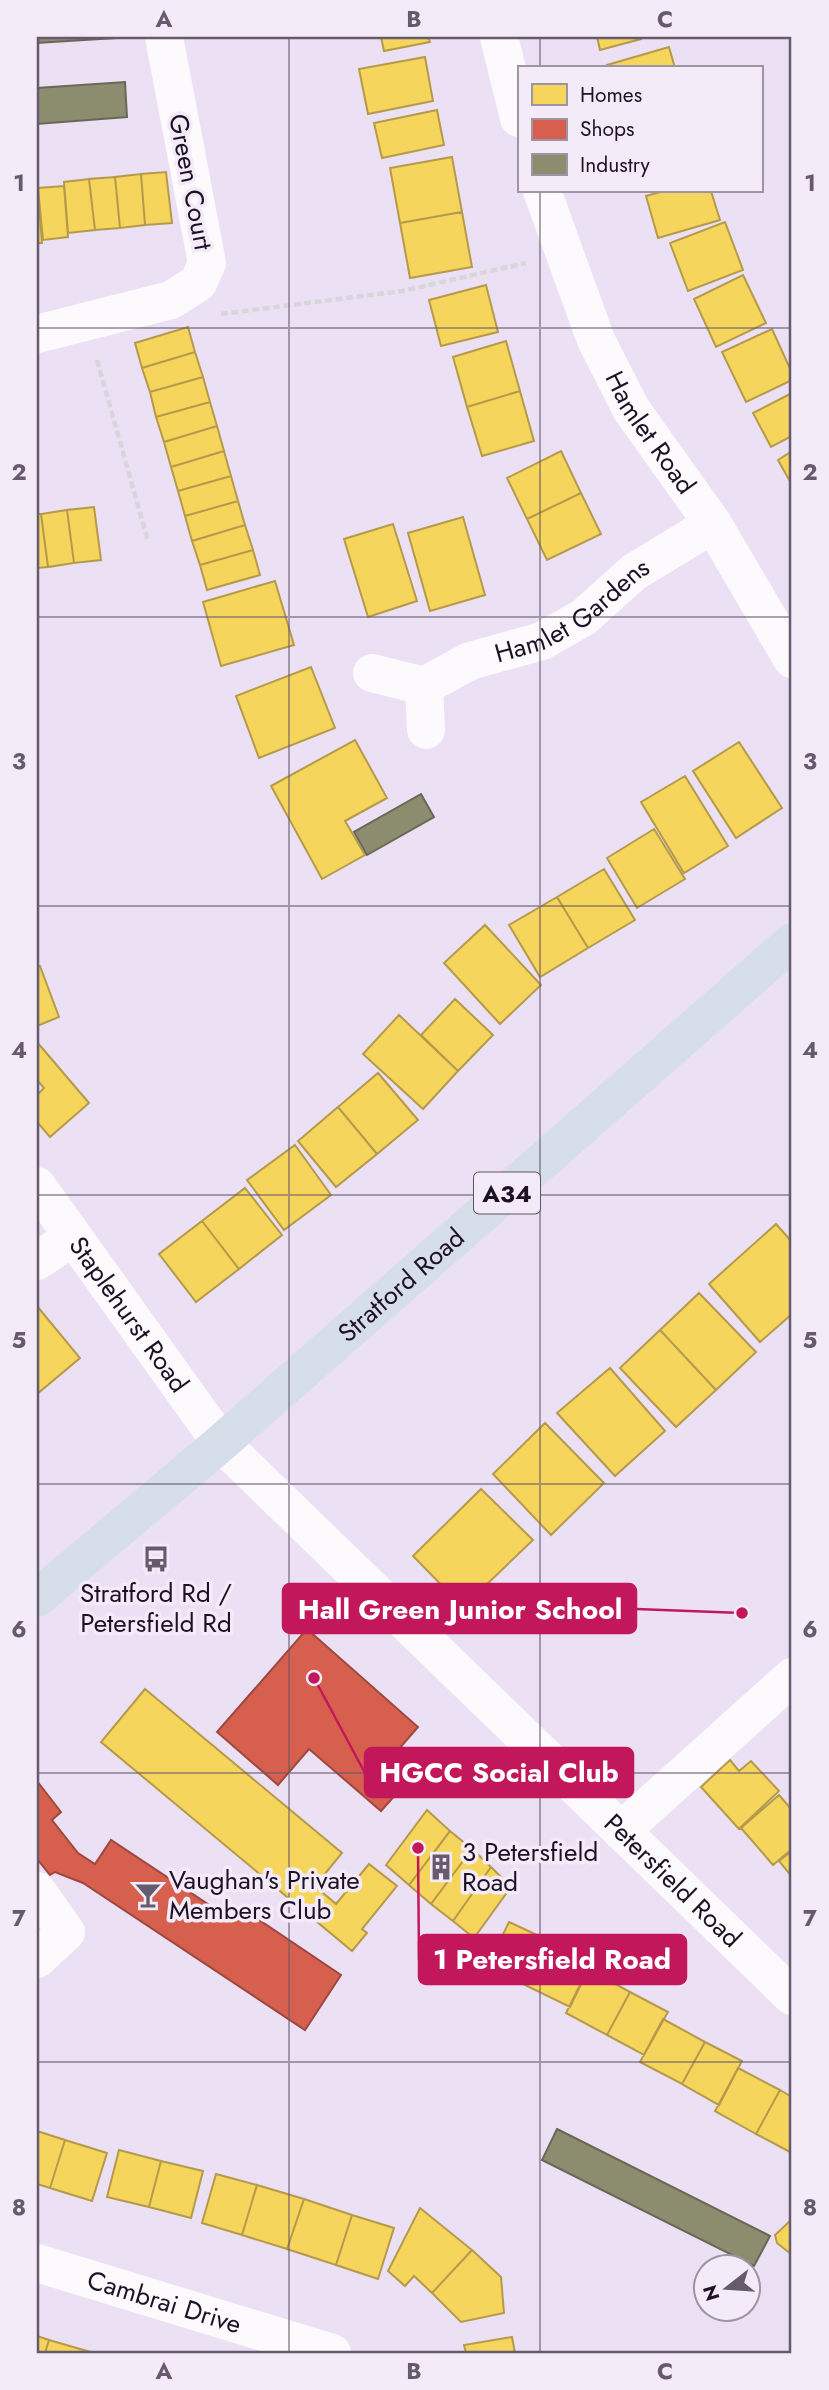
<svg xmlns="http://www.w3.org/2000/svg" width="829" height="2390" font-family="Jost,sans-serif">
<rect width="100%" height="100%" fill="#ece1f4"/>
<path fill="#f6d55c" stroke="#b59a4c" stroke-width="2" d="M381,37H428L430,42L384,51Z
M597,37H640L641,39L600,50Z
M669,47L675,68H608L607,65Z
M425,57L433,101L368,114L359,69Z
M437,110L444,145L382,158L374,123Z
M452,157L462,212L400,223L390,168Z
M166,172L172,223L145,225L141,174Z
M141,174L145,225L120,228L115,177Z
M115,177L120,228L95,230L89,179Z
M89,179L95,230L68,233L64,182Z
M64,186L68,237L43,240L38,188Z
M38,191L42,243H37V191Z
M664,191H711L720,220L658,238L646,196Z
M462,212L472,267L410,278L400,223Z
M725,222L743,270L688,291L670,243Z
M743,275L766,323L716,347L694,299Z
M486,285L498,332L441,346L429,300Z
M188,327L195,352L142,368L135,343Z
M772,329L792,373V380L746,402L722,352Z
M506,341L520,391L467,407L453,357Z
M195,352L203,377L150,392L142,368Z
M203,377L210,402L156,417L150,392Z
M520,391L534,441L482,456L467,407Z
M792,393V436L771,447L753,413Z
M210,402L217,426L164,442L156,417Z
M217,426L224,451L171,467L164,442Z
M224,451L231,476L178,491L171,467Z
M561,451L581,493L527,519L507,478Z
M792,451V485L778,460Z
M231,476L238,501L185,516L178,491Z
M581,493L601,534L547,560L527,519Z
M238,501L245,525L192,541L185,516Z
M94,507L101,560L74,563L67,510Z
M67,510L74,563L48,567L41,514Z
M37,514H41L48,567L37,568Z
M463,517L485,595L430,611L408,533Z
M393,524L417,601L368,617L344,539Z
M245,525L253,550L200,565L192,541Z
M253,550L260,575L207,590L200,565Z
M275,581L294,645L221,666L203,602Z
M311,667L335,728L259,758L236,696Z
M355,740L387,798L345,821L365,855L322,879L271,786Z
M739,742L782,808L736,838L693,771Z
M685,776L728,846L684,873L641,802Z
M654,829L685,879L637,908L607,858Z
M604,869L635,920L588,948L557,897Z
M557,897L588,948L540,977L509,925Z
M485,925L541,985L500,1024L444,963Z
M40,966L59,1017L37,1026V967Z
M455,999L493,1035L458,1071L421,1035Z
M399,1015L458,1071L423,1109L363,1054Z
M37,1042L89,1103L50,1137L37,1122V1095L44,1088L37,1080Z
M378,1073L418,1120L377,1154L338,1107Z
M338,1107L377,1154L336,1187L298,1141Z
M295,1145L331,1195L284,1230L247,1180Z
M245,1188L282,1235L239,1269L202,1221Z
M202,1221L239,1269L196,1302L159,1254Z
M776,1224L792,1242V1314L760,1342L709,1284Z
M699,1293L756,1352L716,1390L660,1330Z
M37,1306L80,1358L37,1394Z
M660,1330L716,1390L676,1427L620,1368Z
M610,1368L665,1431L615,1476L557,1413Z
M545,1423L604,1483L551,1535L493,1474Z
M481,1489L533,1540L463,1607L413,1556Z
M145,1689L342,1853L315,1886L336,1904L369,1864L397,1886L362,1929L367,1933L352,1951L101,1742Z
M730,1760L739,1771L751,1761L779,1791L739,1829L701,1787Z
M779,1795L792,1810V1849L773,1865L741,1828Z
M427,1810L450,1831L409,1885L386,1865Z
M450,1831L472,1849L431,1904L409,1885Z
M472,1849L491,1867L453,1921L431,1904Z
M792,1851V1877L779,1861Z
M491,1867L511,1887L474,1938L453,1921Z
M509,1922L548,1940L527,1986L487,1967Z
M548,1940L592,1962L570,2007L527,1986Z
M588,1969L630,1992L607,2035L566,2013Z
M630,1992L668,2012L644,2055L607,2035Z
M663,2019L705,2042L682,2084L640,2062Z
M705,2042L742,2061L719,2105L682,2084Z
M738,2068L780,2090L756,2134L715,2111Z
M780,2090L792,2097V2153L756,2134Z
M37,2131L65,2140L50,2188L37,2184Z
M65,2140L107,2153L92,2201L50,2188Z
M119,2150L161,2161L149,2207L107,2197Z
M161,2161L203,2171L191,2218L149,2207Z
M216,2174L257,2185L242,2235L202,2223Z
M257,2185L304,2199L287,2249L242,2235Z
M304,2199L352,2215L336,2265L287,2249Z
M420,2208L472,2250L432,2293L414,2276L405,2286L388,2271Z
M352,2215L394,2228L378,2279L336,2265Z
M792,2219V2255L777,2243L775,2235Z
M472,2250L501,2277L504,2313L461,2322L432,2293Z
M37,2336L49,2340L45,2353H37Z
M512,2337L515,2353H466L464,2345Z
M49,2340L94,2353H45Z"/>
<path fill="#d6604d" stroke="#9f4841" stroke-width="2" d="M307,1629L418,1727L385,1765L406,1783L381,1811L309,1749L278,1785L217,1732Z
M37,1781L61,1812L52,1820L78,1853L95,1864L111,1840L232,1920L240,1907L341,1975L305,2030L83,1883L55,1872L50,1875L37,1859Z"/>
<path fill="#8c8c6e" stroke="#6b6758" stroke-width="2" d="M37,37H116V38L37,43Z
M125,82L127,117L37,124V88Z
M421,794L434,817L367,855L354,832Z
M557,2129L770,2236L754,2266L542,2160Z"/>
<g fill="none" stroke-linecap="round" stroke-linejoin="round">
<path stroke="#d8d5db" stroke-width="4.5" stroke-dasharray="7 3.5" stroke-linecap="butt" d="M221,314L402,291L526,263
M97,360L148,541"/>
<g stroke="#fcfafd" stroke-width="38">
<path d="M499,37L519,118"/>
<path id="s1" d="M542,191L596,340L631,409L713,524L792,659"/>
<path d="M37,334L171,300L198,283L207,263L164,37"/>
<path d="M372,673L424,686L426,730"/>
<path id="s2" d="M424,686L470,661L542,641L584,617L634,572L713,524"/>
<path id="s3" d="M37,1186L221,1443L792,1996"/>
<path d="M37,1261L73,1237"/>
<path d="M621,1831L792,1677"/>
<path d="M37,1891L66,1932L37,1959"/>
<path id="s4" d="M37,2263L332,2353"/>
</g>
<path stroke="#d6deea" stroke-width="38" id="s5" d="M37,1598L221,1443L792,942"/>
</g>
<path fill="none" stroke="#665a6e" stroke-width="2" stroke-opacity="0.55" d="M289,37V2353M540,37V68M540,191V2353M37,328H792M37,617H792M37,906H792M37,1195H792M37,1484H792M37,1773H792M37,2062H792"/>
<defs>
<g id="bus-bare" transform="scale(2.1)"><path d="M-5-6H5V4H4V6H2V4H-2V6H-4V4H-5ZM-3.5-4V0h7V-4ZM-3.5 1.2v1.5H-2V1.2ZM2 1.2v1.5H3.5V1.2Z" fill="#665a6e" stroke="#f3ecf8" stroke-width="2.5" paint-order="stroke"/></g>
<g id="building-bare" transform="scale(2.1)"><path d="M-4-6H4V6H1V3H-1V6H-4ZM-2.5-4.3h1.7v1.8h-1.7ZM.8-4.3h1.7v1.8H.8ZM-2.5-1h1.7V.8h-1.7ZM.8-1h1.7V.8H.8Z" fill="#665a6e" stroke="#f3ecf8" stroke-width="2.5" paint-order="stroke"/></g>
<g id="bar-bare" transform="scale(2.1)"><path d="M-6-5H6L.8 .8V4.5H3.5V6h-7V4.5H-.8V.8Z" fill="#665a6e" stroke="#f3ecf8" stroke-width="2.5" paint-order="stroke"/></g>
</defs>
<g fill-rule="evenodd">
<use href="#bus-bare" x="156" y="1559"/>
<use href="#building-bare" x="441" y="1867"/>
<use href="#bar-bare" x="148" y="1895"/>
</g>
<g text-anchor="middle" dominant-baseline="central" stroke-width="7" stroke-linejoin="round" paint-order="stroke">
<rect fill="#f3ecf8" stroke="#5e5365" stroke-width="2" x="474" y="1172.5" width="66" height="41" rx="5"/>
<g font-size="24" font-weight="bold" fill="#1e1126">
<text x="507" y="1193">A34</text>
</g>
<g font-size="26" fill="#1e1126" stroke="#f3ecf8">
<text transform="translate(191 182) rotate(79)">Green Court</text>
<text stroke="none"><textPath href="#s1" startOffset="266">Hamlet Road</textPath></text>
<text stroke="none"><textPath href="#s2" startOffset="168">Hamlet Gardens</textPath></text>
<text stroke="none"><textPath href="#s5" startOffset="480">Stratford Road</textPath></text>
<text stroke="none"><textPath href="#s3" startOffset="158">Staplehurst Road</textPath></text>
<text stroke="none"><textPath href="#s3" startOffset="945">Petersfield Road</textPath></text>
<text stroke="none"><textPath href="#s4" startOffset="133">Cambrai Drive</textPath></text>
</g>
<g font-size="26" fill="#1e1126" stroke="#f3ecf8" text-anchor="start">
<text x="156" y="1593" text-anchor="middle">Stratford Rd /<tspan x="156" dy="30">Petersfield Rd</tspan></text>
<text x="462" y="1852">3 Petersfield<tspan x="462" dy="30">Road</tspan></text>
<text x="169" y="1880">Vaughan's Private<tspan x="169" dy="30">Members Club</tspan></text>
</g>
</g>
<path fill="none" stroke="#c2185b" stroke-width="2.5" d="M742 1613L636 1609M314 1678L365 1773M418 1848L419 1960"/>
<g fill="#c2185b" stroke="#f3ecf8" stroke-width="2.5">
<circle cx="742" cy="1613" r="7"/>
<circle cx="314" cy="1678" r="7"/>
<circle cx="418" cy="1848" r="7"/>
</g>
<g fill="#c2185b" stroke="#c2185b" stroke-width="2.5">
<rect x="283" y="1584" width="353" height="49" rx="7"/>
<rect x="365" y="1748" width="268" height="49" rx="7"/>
<rect x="419" y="1935" width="267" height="49" rx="7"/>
</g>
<g font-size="28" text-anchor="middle" font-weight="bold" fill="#fff">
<text x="460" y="1619">Hall Green Junior School</text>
<text x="499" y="1782">HGCC Social Club</text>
<text x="552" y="1969">1 Petersfield Road</text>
</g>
<rect width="829" height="2390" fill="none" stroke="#f3ecf8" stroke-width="77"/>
<rect x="518" y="66" width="245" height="126" fill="#f3ecf8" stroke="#9e94a4" stroke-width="2"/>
<rect x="532" y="84" width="35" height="21" fill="#f6d55c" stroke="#9e94a4" stroke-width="2"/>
<text x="580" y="102" font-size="21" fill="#1e1126">Homes</text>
<rect x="532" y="119" width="35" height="21" fill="#d6604d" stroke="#9e94a4" stroke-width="2"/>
<text x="580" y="136" font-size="21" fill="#1e1126">Shops</text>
<rect x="532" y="154" width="35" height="21" fill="#8c8c6e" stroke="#9e94a4" stroke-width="2"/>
<text x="580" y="172" font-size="21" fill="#1e1126">Industry</text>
<g transform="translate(727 2288) rotate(253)"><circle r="33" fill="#f3ecf8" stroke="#9e94a4" stroke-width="2"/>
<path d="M0-5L12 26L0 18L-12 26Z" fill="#665a6e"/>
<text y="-10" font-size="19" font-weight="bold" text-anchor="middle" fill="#1e1126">N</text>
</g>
<rect x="38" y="38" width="752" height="2314" fill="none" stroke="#665a6e" stroke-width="2.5"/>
<g font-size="23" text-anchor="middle" font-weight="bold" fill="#665a6e">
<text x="164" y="27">A</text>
<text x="414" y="27">B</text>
<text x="665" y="27">C</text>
<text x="19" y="191">1</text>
<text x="810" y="191">1</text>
<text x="19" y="480">2</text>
<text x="810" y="480">2</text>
<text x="19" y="769">3</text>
<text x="810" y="769">3</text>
<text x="19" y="1058">4</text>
<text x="810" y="1058">4</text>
<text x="19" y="1348">5</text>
<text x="810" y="1348">5</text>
<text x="19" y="1637">6</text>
<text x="810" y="1637">6</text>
<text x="19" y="1926">7</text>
<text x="810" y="1926">7</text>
<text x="19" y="2215">8</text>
<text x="810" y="2215">8</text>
<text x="164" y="2379">A</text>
<text x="414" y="2379">B</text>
<text x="665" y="2379">C</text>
</g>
</svg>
